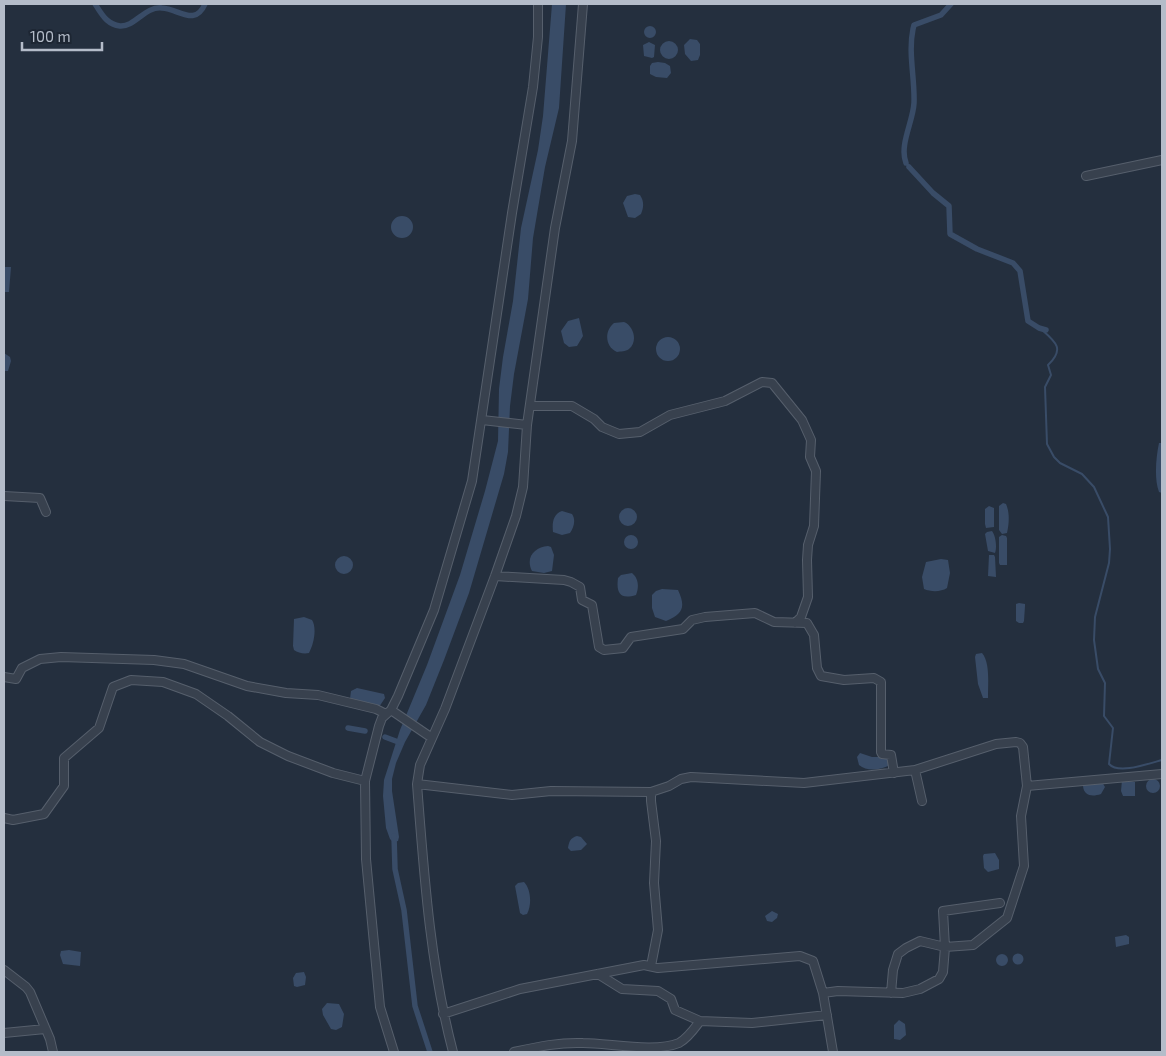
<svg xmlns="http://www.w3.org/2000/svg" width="1166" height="1056" font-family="'Exo 2',sans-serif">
<rect width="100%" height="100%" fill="#242f3e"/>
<path fill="#394c67" d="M552,4H566L559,108L545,167L533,238L528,299L514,374L510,406L508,452L504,474L469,593L444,660L426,705L405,742L396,763L392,779V791L399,837L398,841L393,842L390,839L386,828L383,796L384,780L400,730L427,665L460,575L485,491L498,441L499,389L503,357L513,301L521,228L538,150L543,116Z
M644 32a6 6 0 1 1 12 0a6 6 0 1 1-12 0Z
M690,39L697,40L700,44V55L698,60L691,61L685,54L684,45Z
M660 50a9 9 0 1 1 18 0a9 9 0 1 1-18 0Z
M649,42L655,45L654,57L652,58L644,56L643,45Z
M658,62L665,63L670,66L671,73L667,78L656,77L650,74V66L652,63Z
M635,194L640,195C644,201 644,207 641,214L635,218L628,217L623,203L627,196Z
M391 227a11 11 0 1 1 22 0a11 11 0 1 1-22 0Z
M4,267H11L9,292H4Z
M579,318L583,336L577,346L569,347L564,343L561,331L568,321Z
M624,322C634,326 638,342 629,349C625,352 621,351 617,352C605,347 604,331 614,323Z
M656 349a12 12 0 1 1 24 0a12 12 0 1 1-24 0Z
M4,353L10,357L11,361L8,371H4Z
M1159,443H1162V493L1159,492C1154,479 1156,457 1159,443Z
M1003,503L1006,504C1010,513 1009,524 1007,533L1002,534L999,530V506Z
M989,506L994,508V527L986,528L985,524V509Z
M619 517a9 9 0 1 1 18 0a9 9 0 1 1-18 0Z
M562,511L572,514C576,520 574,527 570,533L562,535L553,532C552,523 553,514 562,511Z
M992,531C996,536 997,548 995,553L988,551L985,534L987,532Z
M624 542a7 7 0 1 1 14 0a7 7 0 1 1-14 0Z
M1002,535L1006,536L1007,538V565H1000L999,563V537Z
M548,546L551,547L554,555L552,571L544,573L532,571C525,557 535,547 548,546Z
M989,555H994L995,557L996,577L988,576Z
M335 565a9 9 0 1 1 18 0a9 9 0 1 1-18 0Z
M941,559L948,560L950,573L947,588C941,592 931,592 924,589L922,577L926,562Z
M632,573C639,579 639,587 636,595C620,600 616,593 618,578L621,575Z
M662,589L678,590C686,607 683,614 666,621L655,617L652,608V595L656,591Z
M1019,603L1025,604V606L1024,621L1023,623H1019L1016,621V604Z
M304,617L312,620C317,628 314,644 309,653C304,654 298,653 294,650L293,646L294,619Z
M982,653C990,662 988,683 988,696V698H983L978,684L975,657L976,654Z
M357,688L384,694L385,698L379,707L350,699L351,691Z
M860,753L872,757H887L890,765C881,770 867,772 859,765L857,757Z
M1146 786a7 7 0 1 1 14 0a7 7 0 1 1-14 0Z
M1122,780L1135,782V796H1123L1121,791Z
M1102,782L1105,787L1101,794C1092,797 1084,796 1083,786L1086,783Z
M577,836L581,837L587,844L581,850L571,851L568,848C569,842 570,838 577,836Z
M995,853L999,860V869L988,872L984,868L983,856L984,854Z
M524,882C531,889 532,905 527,914L523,915L520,913L515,886L518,883Z
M772,911L778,914L777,918L772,922L767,921L765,916Z
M1126,935L1129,937V944L1116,947L1115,937Z
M69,950L81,952L80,966L63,964L60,955L61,951Z
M1012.5 959a5.5 5.5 0 1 1 11 0a5.5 5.5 0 1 1-11 0Z
M996 960a6 6 0 1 1 12 0a6 6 0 1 1-12 0Z
M304,972L306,977L305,985L297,987L294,986L293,978L296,973Z
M327,1003L339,1004L344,1014L342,1027L336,1030L331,1029L323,1015L322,1009Z
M899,1020L905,1024L906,1035L900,1040L894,1039V1025Z"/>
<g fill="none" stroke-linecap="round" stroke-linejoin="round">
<path stroke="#394c67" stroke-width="2" d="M1041,329C1056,342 1065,349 1048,365L1051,375L1045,387L1047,444L1054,457L1060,463L1082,474L1094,487L1108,517L1110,549L1109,563L1095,617L1094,640L1098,669L1105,683L1104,716L1113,728L1109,764C1119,775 1150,763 1162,760"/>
<path stroke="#394c67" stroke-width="5.5" d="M95,4C102,14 106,24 120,26C135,27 145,6 162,8C179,9 195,27 205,4
M906,163C899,145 913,122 914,103C915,79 908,53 913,29L914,25L941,15L951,4
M909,167L933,193L949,206L950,234L977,249L1013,263L1020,271L1028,321L1039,328L1046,330
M348,728L365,731
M385,737L401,743
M394,836L395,869L404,910L415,1006L430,1052"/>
<g stroke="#565f6c" stroke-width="10">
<path id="minor" d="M1086,176L1162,160
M530,406H572L594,419L602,427L619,434L640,432L670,415L725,401L762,382L772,383L802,420L811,440L810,457L816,471L814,526L808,545L807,560L808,597L801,617L795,623
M482,420L527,425
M4,496L40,498L46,512
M495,576L564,580L571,582L580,587L582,600L592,605L599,647L604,650L623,648L631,637L683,629L692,620L705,617L755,613L774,622L807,623L814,635L817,668L821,676L844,680L874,678L881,682V752L882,754L891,755L894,773
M4,677L16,679L22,668L40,659L61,657L154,660L184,664L247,686L286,693L318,695L376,709L386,714
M391,710L432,738
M915,770L922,801
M417,784L512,795L551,791L651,792L669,786L681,779L691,777L804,783L915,770L996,744L1016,742L1020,743L1023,747L1027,786L1021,816L1024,866L1007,918L973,945L945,947L943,972L939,979L920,989L903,993L838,991L823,993
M1027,786L1162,774
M4,818L13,820L44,814L64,786V758L99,728L113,687L131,680L163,682L196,694L228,716L260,742L288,756L333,773L365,781
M651,966L658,930L654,883L656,841L651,801V792
M4,970L26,987L30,992L50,1039L53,1052
M598,974L622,989L658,991L671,999L675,1010L700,1021L752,1023L827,1015
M891,993L893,970L898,954L906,948L920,941L945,947L943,911L1000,903
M443,1014L520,989L644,965L658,968L800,956L813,961L823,993L833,1052
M4,1033L45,1029
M394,1052L380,1007L366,859L365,781L379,726L382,718L391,710L398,696L434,610L472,481L512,213L533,87L538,37V4
M453,1052C430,965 424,874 417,784L420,765L445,709L495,576L516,516L523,487L527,425L555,228L572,141L583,4
M514,1052C537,1047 559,1042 583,1043C609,1043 655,1053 679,1043C688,1038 694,1029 700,1021"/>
</g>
<use href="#minor" stroke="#38414e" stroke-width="8"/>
</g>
<rect width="1166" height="1056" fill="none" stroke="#b4bcc9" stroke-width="10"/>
<path d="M22 42v8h80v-8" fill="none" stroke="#b4bcc9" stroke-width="2.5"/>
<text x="30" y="42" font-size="15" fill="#b4bcc9" stroke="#1d2633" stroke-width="4" paint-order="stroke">100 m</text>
</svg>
